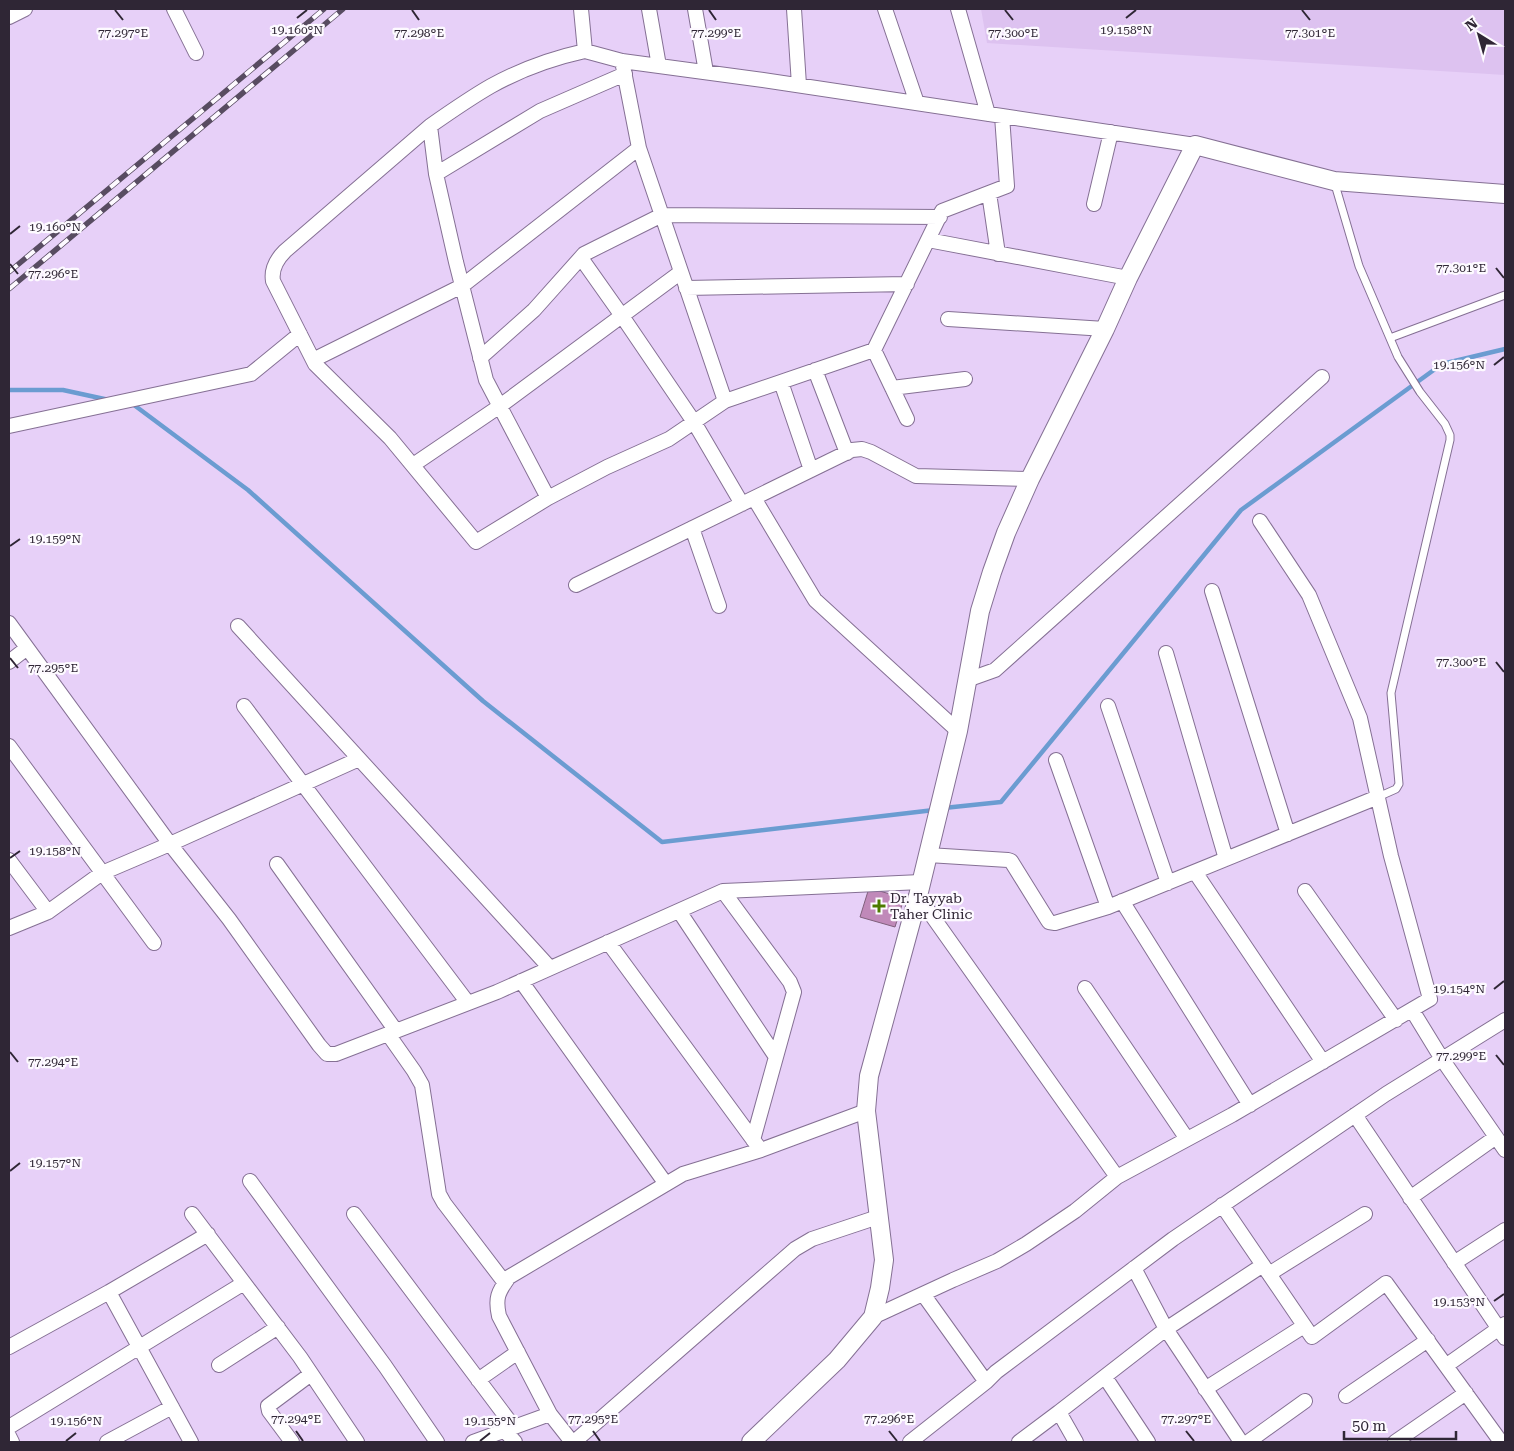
<svg xmlns="http://www.w3.org/2000/svg" width="1514" height="1451" font-family="'Roboto Serif',serif">
<rect width="100%" height="100%" fill="#e7d0f8"/>
<path fill="#ddc2f0" d="M981,9H1505V75L987,43Z"/>
<g fill="none" stroke-linecap="round" stroke-linejoin="round">
<path stroke="#6b9cd1" stroke-width="4.5" d="M9,390H63L109,400
M131,404L134,405L248,490L483,701L662,842L934,810
M944,808L1001,802L1241,510L1442,364L1505,349"/>
</g>
<path fill="#c089b9" stroke="#80607c" d="M869,888L904,898L895,927L860,917Z"/>
<g fill="none" stroke-linecap="round" stroke-linejoin="round">
<g stroke="#857094" stroke-width="9">
<path id="service" d="M1334,181L1359,266L1398,357L1420,392L1445,424L1450,435V440L1391,693L1399,784L1396,789L1378,797
M1390,338L1505,295"/>
</g>
<g stroke="#857094" stroke-width="16">
<path id="minor" d="M174,9L196,53
M581,9L585,51L622,61L763,80L1195,145
M649,9L659,66
M695,9L706,72
M794,9L799,85
M885,9L917,103
M958,9L988,114
M9,17L25,9
M585,51C553,58 520,70 491,86C470,98 450,112 430,126L436,174L456,262L486,380L548,498L607,467L669,439L725,401
M622,61L639,148L725,401L874,350L942,211L1007,186L1002,116
M430,126L285,251C276,260 271,269 273,281L315,364L390,438L476,542L548,498
M436,174L540,111L625,74
M989,193L998,254
M1094,204L1111,132
M928,240L1128,278
M581,258L622,316L694,422L742,504
M686,288L907,284
M948,319L1105,329
M874,350L907,419
M480,358L534,310L584,254L662,215L940,217
M313,360L462,286L639,148
M815,370L847,453
M781,382L811,470
M892,388L965,379
M9,426L251,374L300,334
M413,465L500,406L681,272
M754,498L815,600L958,731
M692,528L719,606
M576,585L852,450L862,449L871,452L916,476L1030,479
M1212,591L1288,834
M9,623L170,844L359,759
M238,626L550,968
M1166,653L1226,859
M9,662L27,648
M967,680L995,670L1322,377
M244,706L468,1003
M1108,706L1168,883
M9,746L154,943
M1056,760L1108,907
M928,855L1008,860L1011,861L1047,919L1049,922L1055,923L1108,907L1378,797
M9,860L48,912
M277,864L396,1031
M1195,872L1323,1062
M723,891L790,982L794,992L753,1140
M1305,891L1396,1020
M918,896L1117,1177
M1122,901L1250,1105
M679,911L776,1057
M9,928L48,912L102,873L170,844L229,919L319,1045L327,1054H336L497,992L723,891L921,882
M608,942L757,1145
M521,981L666,1184
M1085,988L1187,1139
M1412,1010L1442,1059L1505,1150
M388,1034L414,1071L422,1085L439,1194L444,1203L505,1283
M1355,1115L1505,1338
M250,1181L385,1366L437,1442
M1410,1198L1496,1137
M1222,1205L1312,1337L1386,1283L1501,1442
M192,1214L300,1357L357,1442
M354,1214L513,1426
M1454,1263L1505,1230
M1269,1274L1365,1214
M109,1292L191,1442
M923,1294L986,1382
M873,1317L953,1280L997,1261L1026,1244L1075,1211L1117,1177L1232,1115L1430,999L1391,856L1360,718L1309,595L1260,521
M9,1347L109,1292L208,1234
M219,1365L278,1327
M1447,1365L1505,1324
M1105,1377L1148,1442
M478,1380L518,1352
M1205,1389L1304,1326
M1346,1396L1428,1340
M9,1427L244,1283
M504,1430L515,1442
M9,1436L12,1442
M107,1442L172,1407
M292,1442L269,1411L268,1406L311,1374
M473,1442L550,1414
M572,1442L550,1414L499,1316C495,1298 498,1292 509,1277L683,1174L761,1150L866,1111
M574,1442L795,1249L812,1239L878,1217
M910,1442L986,1382L996,1372L1173,1239L1386,1094L1505,1020
M1019,1442L1059,1412
M1076,1442L1059,1412L1166,1329L1134,1268
M1241,1442L1166,1329L1263,1265
M1248,1442L1305,1401
M1395,1442L1466,1393"/>
</g>
<g stroke="#857094" stroke-width="20">
<path id="tertiary" d="M751,1442L837,1360L873,1317L880,1288L884,1260L866,1111L869,1076L918,896L958,731L980,611L992,572L1006,533L1030,479L1105,329L1128,278L1195,145L1334,181L1505,194"/>
</g>
<use href="#service" stroke="#fff" stroke-width="7"/>
<use href="#minor" stroke="#fff" stroke-width="14"/>
<use href="#tertiary" stroke="#fff" stroke-width="18"/>
<g stroke="#584c61" stroke-width="5.5">
<path id="rail" d="M9,272L324,9
M9,289L343,9"/>
</g>
<use href="#rail" stroke="#fdfaff" stroke-width="4" stroke-dasharray="11" stroke-linecap="butt"/>
</g>
<path fill="none" stroke="#2f2635" stroke-width="2" d="M115,10L123,20M412,10L419,20M709,10L716,20M1005,10L1013,20M1302,10L1310,20M297,18L307,10M1126,18L1136,10M10,234L20,226M10,264L18,274M1496,268L1504,278M1494,365L1504,357M10,546L20,539M10,658L18,668M1496,662L1504,672M10,858L20,851M1494,989L1504,981M10,1052L18,1062M1496,1055L1504,1065M10,1171L20,1163M1494,1301L1504,1294M296,1431L303,1441M593,1431L600,1441M889,1431L897,1441M1186,1431L1194,1441M66,1441L76,1433M480,1441L490,1433"/>
<path fill="#4d7b00" stroke="#fdfaff" stroke-width="2" d="M876.5 898.5h5v5h5v5h-5v5h-5v-5h-5v-5h5z"/>
<g text-anchor="middle" dominant-baseline="central" stroke-width="4.5" stroke-linejoin="round" paint-order="stroke">
<g font-size="14" fill="#2f2635" stroke="#fdfaff" text-anchor="start">
<text x="890" y="898">Dr. Tayyab<tspan x="890" dy="16">Taher Clinic</tspan></text>
</g>
</g>
<g font-size="12" text-anchor="middle" fill="#2f2635" stroke="#fdfaff" stroke-width="4.5" stroke-linejoin="round" paint-order="stroke">
<text x="1126" y="34">19.158°N</text>
<text x="297" y="34">19.160°N</text>
<text x="123" y="37">77.297°E</text>
<text x="419" y="37">77.298°E</text>
<text x="716" y="37">77.299°E</text>
<text x="1013" y="37">77.300°E</text>
<text x="1310" y="37">77.301°E</text>
<text x="55" y="231">19.160°N</text>
<text x="1461" y="272">77.301°E</text>
<text x="53" y="278">77.296°E</text>
<text x="1459" y="369">19.156°N</text>
<text x="55" y="543">19.159°N</text>
<text x="1461" y="666">77.300°E</text>
<text x="53" y="672">77.295°E</text>
<text x="55" y="855">19.158°N</text>
<text x="1459" y="993">19.154°N</text>
<text x="1461" y="1060">77.299°E</text>
<text x="53" y="1066">77.294°E</text>
<text x="55" y="1167">19.157°N</text>
<text x="1459" y="1306">19.153°N</text>
<text x="296" y="1423">77.294°E</text>
<text x="593" y="1423">77.295°E</text>
<text x="889" y="1423">77.296°E</text>
<text x="1186" y="1423">77.297°E</text>
<text x="76" y="1425">19.156°N</text>
<text x="490" y="1425">19.155°N</text>
</g>
<rect width="1514" height="1451" fill="none" stroke="#2f2635" stroke-width="20"/>
<g transform="translate(1479 35) rotate(323)" stroke="#fdfaff" stroke-width="4" paint-order="stroke">
<path d="M0-4L9 19L0 12L-9 19Z" fill="#2f2635"/>
<text y="-8" font-size="14" font-weight="bold" text-anchor="middle" fill="#2f2635">N</text>
</g>
<path d="M1344 1431v8h112v-8" fill="none" stroke="#2f2635" stroke-width="2.5"/>
<text x="1352" y="1431" font-size="15" fill="#2f2635" stroke="#fdfaff" stroke-width="4" paint-order="stroke">50 m</text>
</svg>
